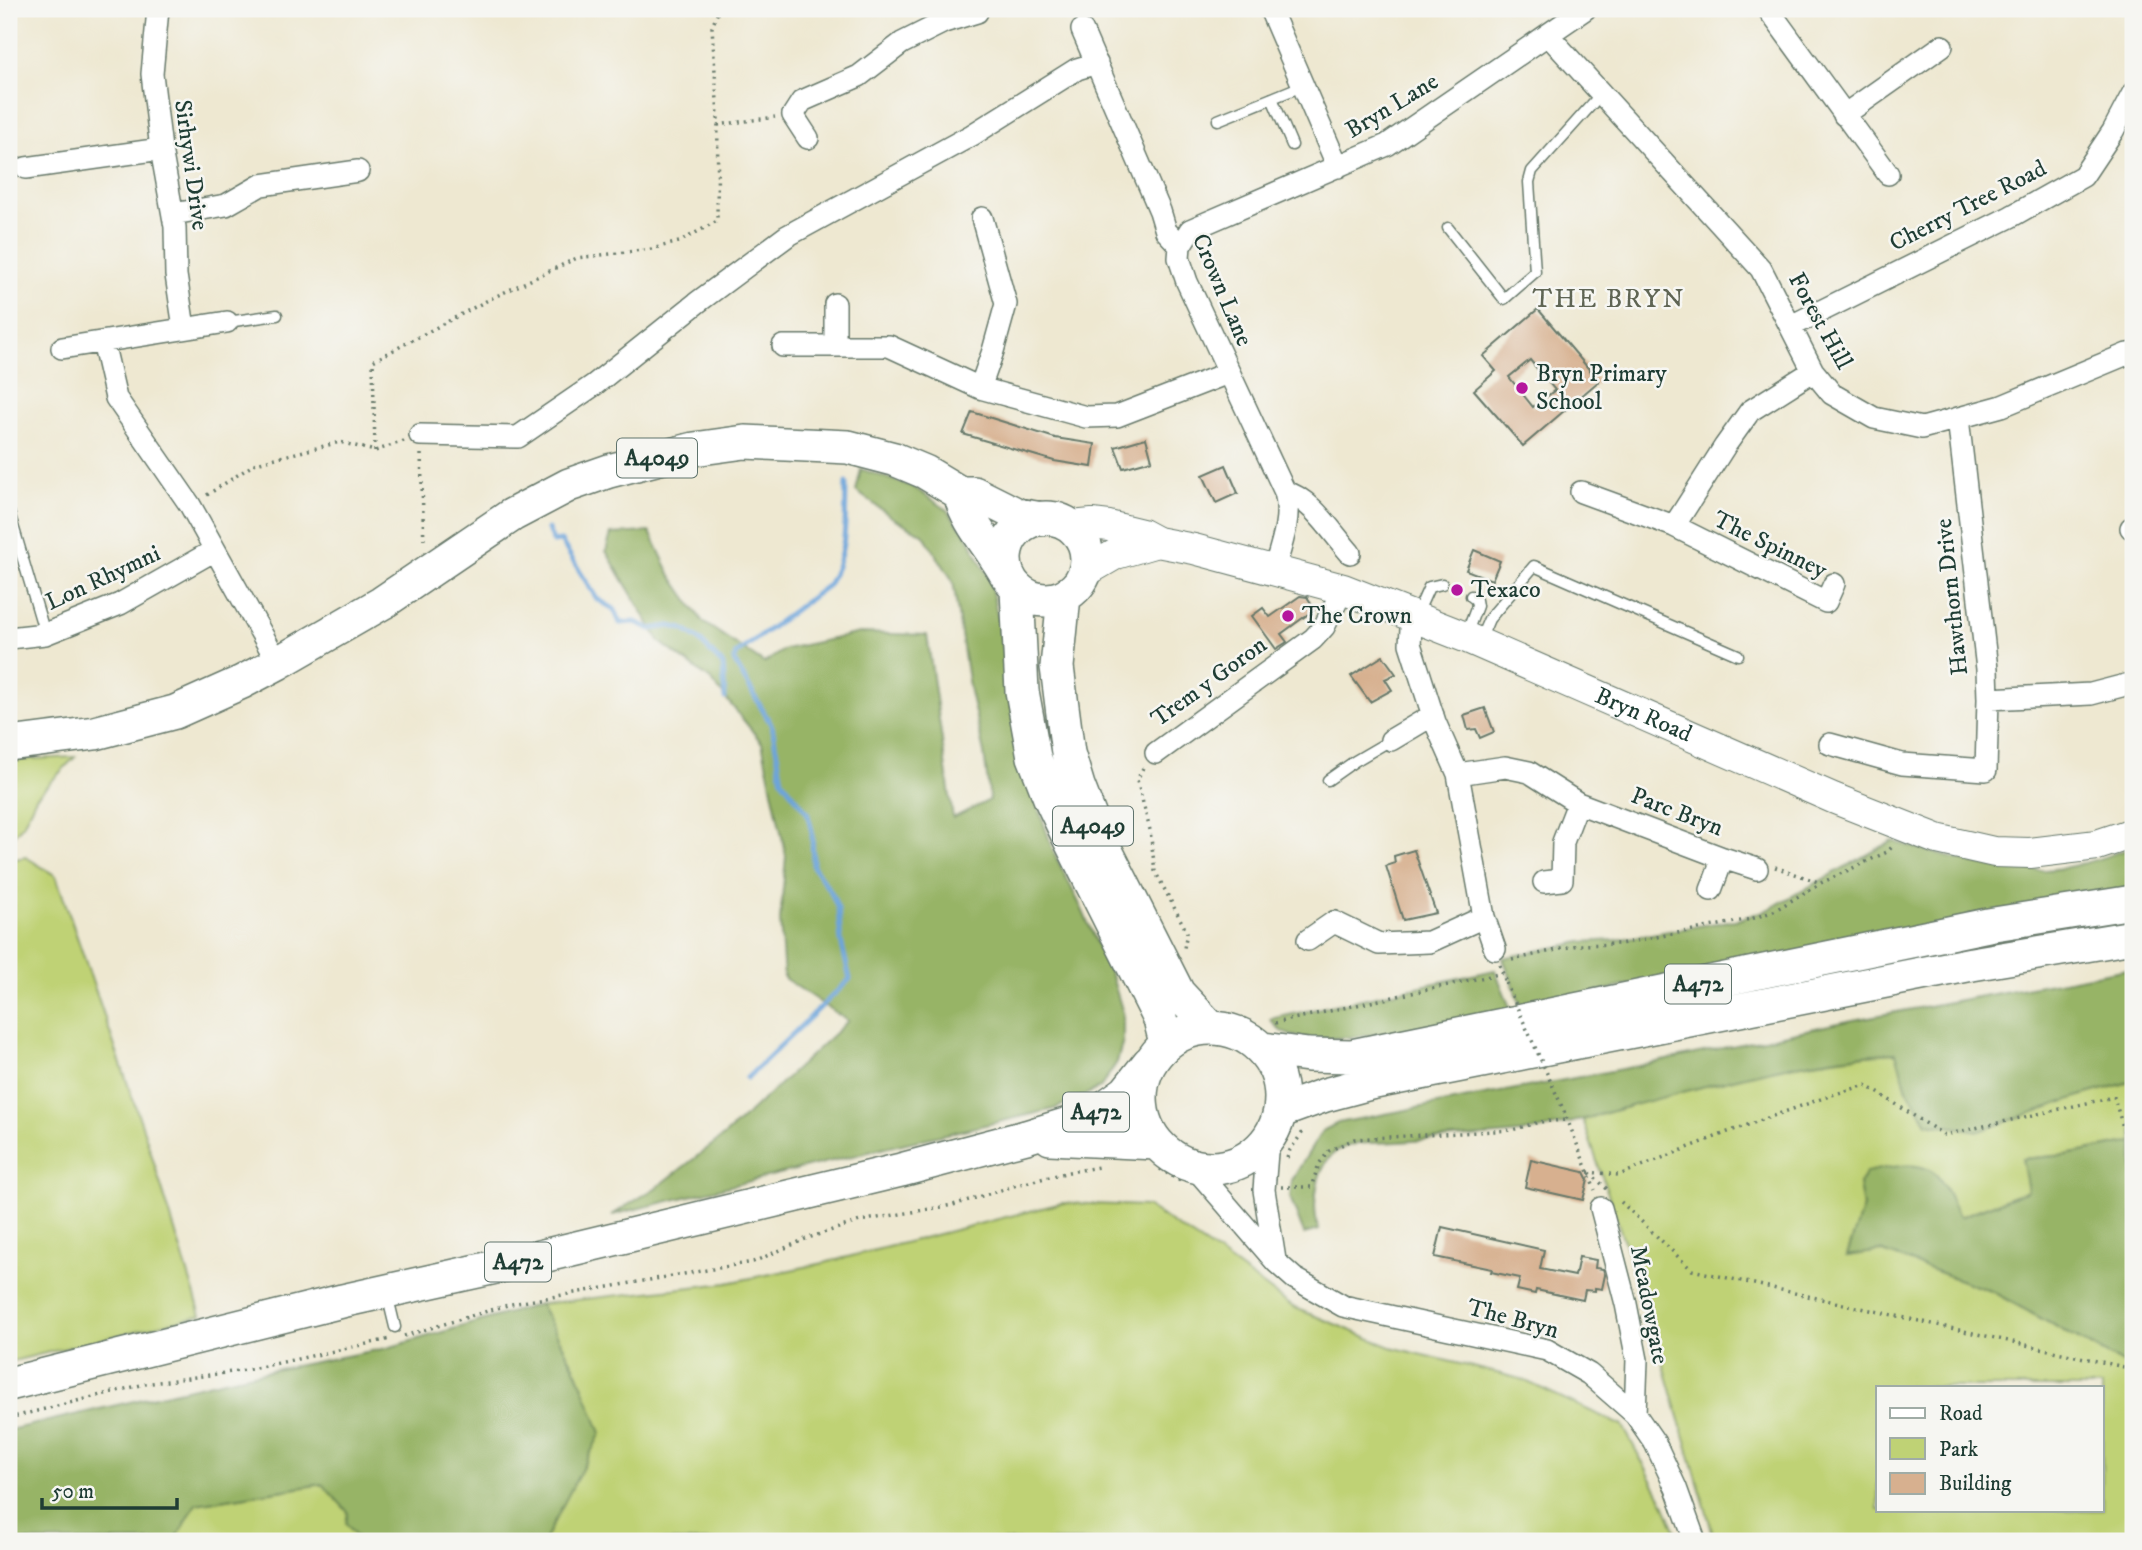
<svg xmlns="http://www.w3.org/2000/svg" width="2142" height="1550" font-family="'IM FELL DW Pica',serif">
<rect width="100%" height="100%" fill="#f6f6f2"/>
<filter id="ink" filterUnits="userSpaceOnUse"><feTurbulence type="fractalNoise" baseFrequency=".0143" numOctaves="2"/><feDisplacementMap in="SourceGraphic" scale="14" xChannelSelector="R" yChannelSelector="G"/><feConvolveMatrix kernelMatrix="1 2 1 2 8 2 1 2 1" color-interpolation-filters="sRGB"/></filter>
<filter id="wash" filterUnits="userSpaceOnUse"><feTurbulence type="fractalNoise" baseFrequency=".00686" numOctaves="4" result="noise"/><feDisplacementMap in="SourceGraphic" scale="28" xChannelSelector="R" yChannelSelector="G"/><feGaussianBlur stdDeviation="1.57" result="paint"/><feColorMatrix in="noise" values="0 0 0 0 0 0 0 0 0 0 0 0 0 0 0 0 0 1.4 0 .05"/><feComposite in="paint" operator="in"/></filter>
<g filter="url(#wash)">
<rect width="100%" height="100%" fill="#eee8d1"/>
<path fill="#bfd275" stroke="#6f8854" stroke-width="2" fill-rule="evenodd" d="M75,757L36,797L23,825L9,840V760Z
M26,857L56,876L146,1137L201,1315L9,1362V860Z
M1897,1053L1907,1089L2080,1096L2133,1081V1142L2066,1155L2023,1159L2028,1191L1959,1217L1938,1177L1859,1184L1863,1207L1847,1256L1880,1251L1993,1292L2133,1369V1541H1715L1652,1324L1583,1120C1685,1090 1791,1058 1897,1053ZM1878,1387H2102V1510H1878Z
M1062,1203L1146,1206L1221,1255L1293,1307L1391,1347L1521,1379L1623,1426L1662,1499L1680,1541H175L195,1504L462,1463L577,1372L540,1304L727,1283L824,1263Z"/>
<path fill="#97b466" stroke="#5b784d" stroke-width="2" d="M861,469L913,487L946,509L967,535L989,578L998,618L1019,752L1054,853L1081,907L1113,980L1123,1013V1040L1117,1062L1100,1088L1054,1109L889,1147L612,1215L660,1185L726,1134L848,1021L784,978L780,920L786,856L762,743L712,681L660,642L606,551L611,534L650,532L670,574L703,622L764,663L785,649L860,633L927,635L953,818L990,800L984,753L969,687L953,581L923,534L893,518L856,491Z
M1892,841C1941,855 1994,873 2045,870C2076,868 2104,857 2133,847V888L1521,1006L1503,958L1581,942L1616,940L1740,919L1769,909Z
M2133,968V1081L2080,1096L1980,1131L1927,1123L1907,1089L1896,1053C1805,1056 1715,1084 1627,1107C1585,1119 1543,1132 1498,1135C1465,1137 1431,1140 1398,1142C1380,1143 1357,1141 1340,1149C1315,1162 1311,1207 1319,1230L1304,1234L1290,1197L1292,1180L1322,1131L1338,1123L1648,1064L1848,1021Z
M1495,970L1511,1010C1465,1018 1316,1054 1281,1031C1277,1028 1273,1022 1270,1019Z
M2133,1142V1369L1993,1292L1881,1251L1847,1256L1863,1207L1859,1184L1866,1172C1888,1168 1923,1157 1939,1178C1948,1190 1952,1205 1960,1217L2028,1191L2022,1159L2066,1155Z
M540,1304L577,1372L601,1433L544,1541H360L346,1523L348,1512L322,1484L196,1504L175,1541H9V1430L233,1378L387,1348Z"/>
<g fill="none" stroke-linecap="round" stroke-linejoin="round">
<path stroke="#6ca4da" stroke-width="5" d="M548,529L553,542L561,541L597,599L614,609L620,623L635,622L651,629L670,626L683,629L697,638L723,665L725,698
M747,1078L850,979L841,941L838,909L832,894L813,866L812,831L807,812L782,780L772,726L734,661L736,654L828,585C848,552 845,521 846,483"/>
</g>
<g id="blocks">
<path fill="#d7b08f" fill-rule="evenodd" d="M1538,309L1599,381L1523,446L1474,390L1496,371L1483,356ZM1530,360L1555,390L1533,407L1509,377Z
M972,412L1055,438L1095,444L1092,467L1054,461L963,434Z
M1146,438L1152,460L1123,468L1115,447Z
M1226,465L1238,493L1216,503L1203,475Z
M1474,550L1500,561L1492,580L1466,570Z
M1300,596L1307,597L1315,609L1281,634L1287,642L1276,649L1252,616L1263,608L1270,617Z
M1383,656L1396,674L1385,679L1392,690L1370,702L1351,676Z
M1485,708L1494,732L1480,738L1476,729L1468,730L1464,715Z
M1414,850L1436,913L1403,920L1386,866L1395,863L1394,856Z
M1531,1160L1584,1172L1588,1180L1583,1200L1525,1187Z
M1442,1227L1544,1250L1540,1269L1575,1276L1579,1257L1596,1260L1595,1268L1603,1269L1605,1275L1602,1289L1595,1288V1291L1585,1290L1583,1300L1536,1290L1535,1294L1517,1290L1520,1278L1491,1272L1492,1269L1435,1257Z"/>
</g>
</g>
<g filter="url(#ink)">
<use href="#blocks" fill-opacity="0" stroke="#67796b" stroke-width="2"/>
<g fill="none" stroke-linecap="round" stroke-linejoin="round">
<g stroke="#67796b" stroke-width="13">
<path id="lane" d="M1272,98L1292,145
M1218,120L1302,86
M1448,228L1504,299L1535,272L1529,182L1532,171L1602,93
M227,322L277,315
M9,512L45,634
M1416,616L1429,587L1442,584
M1466,635L1477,606L1476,600L1471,596
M1480,640L1489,619L1534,566L1738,655
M1328,780L1355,761L1391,740
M387,1294L395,1327"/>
</g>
<g stroke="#67796b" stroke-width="24">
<path id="street" d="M158,9L152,74L161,149L175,227L176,275L184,328
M936,9L944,22L977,12
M1270,9L1338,167
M1768,9L1888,174
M1082,30L1160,211L1166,231L1180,246L1179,258L1187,282L1285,492C1292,517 1281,546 1274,570
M1548,35L1761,269L1813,371L1832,394L1874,418L1922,428L2002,406L2127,354L2133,353
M1844,115L1942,46
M808,138L793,115L802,101L859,76L902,43L944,22
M26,168L161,149
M173,214L226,205L261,185L358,171
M1180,246L1190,230L1387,145L1585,9
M835,304V346
M1791,326L2010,217L2083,176L2113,131L2133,93
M103,342L116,398L190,505L278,663
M783,346H889L980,388L1086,417L1117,416L1228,373
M62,348L227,322
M980,388L993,351L1006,304L982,218
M420,435L518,437L594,385L698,302L787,236L972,135L1077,69L1097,63
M1285,492C1310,497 1333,534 1350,553
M1581,492L1674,526L1826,602L1834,584
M1674,526L1725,446L1750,411L1813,371
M2131,528L2133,527
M1416,616L1411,629L1410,644L1435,722L1458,774L1484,917L1495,949
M9,638L45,634L120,604L215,550
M1988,699L2091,694L2133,683
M1391,740L1433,715
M1830,744L1902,764L1986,770L1988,699L1987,669L1958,418
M1156,753L1313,639L1324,627L1343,589
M1458,774L1505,767L1529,772L1578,803L1723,858L1757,869
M1544,882L1562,880L1563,842L1578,803
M1711,890L1723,858
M1308,940L1334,922L1379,944L1429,942L1484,917
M1268,1140L1264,1190L1275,1260
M1194,1167L1276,1262L1294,1278L1343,1306L1547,1350L1589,1374L1635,1414L1655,1443L1676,1488L1695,1541
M1601,1208L1626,1304L1637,1360L1635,1414"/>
</g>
<g stroke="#67796b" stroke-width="32">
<g id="secondary">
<path id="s1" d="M1071,526L1092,524L1109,526L1142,534L1157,542L1194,549L1343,589L1465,637L1833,798L1937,839L1994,852L2030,853L2097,845L2133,833"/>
<path d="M1085,572L1116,554L1157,542"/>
</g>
</g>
<g stroke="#67796b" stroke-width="36">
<path id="primary" d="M960,493C966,522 993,549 1007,576
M1005 559a41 41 0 1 1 82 0a41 41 0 1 1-82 0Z
M1017,590L1022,691L1034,757L1050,798L1072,844L1160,1019L1166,1043
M1064,596L1057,667L1068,753L1078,786L1094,827L1178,993L1210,1027
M9,744L95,733L175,712L242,682L278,663L382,603L512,515L569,485L609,471L694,449L745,442L848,447L894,459L925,472L960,493H974L1018,515L1042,519
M1141 1098a70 70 0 1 1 140 0a70 70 0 1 1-140 0Z
M1263,1049L1308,1055L1352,1056L1988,925L2133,902
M1281,1111L1325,1095L1370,1083L1972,964L2133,937
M1050,1138L1156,1143
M9,1384L342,1301L518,1262L901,1170L1026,1137L1075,1122L1101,1110L1126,1092L1149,1063"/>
</g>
<path stroke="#67796b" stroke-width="3.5" stroke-dasharray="2 5" stroke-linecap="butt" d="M718,125L775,117
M375,451L373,361L490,299L577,258L651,249L679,242L717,221L718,116L712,27L719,9
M421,454L424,545
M207,495L256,463L340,442L375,451L404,441
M1143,768L1137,780L1150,830L1155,871L1187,932L1184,948
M1775,867L1821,883
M1512,960L1578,945L1620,944L1751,919L1772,912L1821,883L1887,852L1894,845
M1500,965L1506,983
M1231,1016L1242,1021L1257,1023
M1275,1023L1503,973
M1564,1111L1595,1190
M1287,1158L1290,1150L1305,1129
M1160,1169L1180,1181
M1588,1172L1619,1175L1728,1132L1832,1095L1866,1085L1944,1135L2114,1097L2133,1162
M1590,1173L1607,1189
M1281,1187H1311L1319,1164L1329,1151L1354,1139L1512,1130L1539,1122L1567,1120
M1621,1202L1692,1270L2133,1369
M404,1336L511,1304L753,1262L808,1238L860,1221L953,1205L1017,1185L1069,1172L1099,1167
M9,1418L145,1384L246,1370L390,1339"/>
<use href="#lane" stroke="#fff" stroke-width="10"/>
<use href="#street" stroke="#fff" stroke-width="21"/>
<use href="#secondary" stroke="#fff" stroke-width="30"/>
<use href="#primary" stroke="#fff" stroke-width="33"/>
<path stroke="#67796b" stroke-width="3.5" stroke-dasharray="2 5" stroke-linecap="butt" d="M1506,983L1564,1111"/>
</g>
</g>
<g fill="#b5179e" stroke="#f6f6f2" stroke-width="2.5">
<circle cx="1522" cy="388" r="7"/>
<circle cx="1457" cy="590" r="7"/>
<circle cx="1288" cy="616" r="7"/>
</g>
<g text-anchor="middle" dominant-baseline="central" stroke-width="5" stroke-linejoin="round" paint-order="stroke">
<g fill="#f6f6f2" stroke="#60746d" stroke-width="2">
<rect x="617" y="438.5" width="80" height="39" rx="5"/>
<rect x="1053" y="806.5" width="80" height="39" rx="5"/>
<rect x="1665" y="964.5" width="66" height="39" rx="5"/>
<rect x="1063" y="1092.5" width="66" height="39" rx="5"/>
<rect x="485" y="1242.5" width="66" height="39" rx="5"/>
</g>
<g font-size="23" font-weight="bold" fill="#1f3d34">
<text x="657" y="458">A4049</text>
<text x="1093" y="826">A4049</text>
<text x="1698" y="984">A472</text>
<text x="1096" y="1112">A472</text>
<text x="518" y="1262">A472</text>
</g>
<g font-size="24" fill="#1f3d34" stroke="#f6f6f2">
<text transform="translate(1392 106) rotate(-31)">Bryn Lane</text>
<text transform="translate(191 165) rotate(82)">Sirhywi Drive</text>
<text transform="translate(1968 206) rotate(-27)">Cherry Tree Road</text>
<text transform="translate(1222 290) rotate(67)">Crown Lane</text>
<text transform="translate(1820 321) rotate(61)">Forest Hill</text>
<text transform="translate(1770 545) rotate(26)">The Spinney</text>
<text transform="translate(103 578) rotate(-25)">Lon Rhymni</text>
<text transform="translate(1952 597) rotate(-96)">Hawthorn Drive</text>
<text transform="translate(1209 682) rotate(-36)">Trem y Goron</text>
<text stroke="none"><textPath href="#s1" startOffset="607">Bryn Road</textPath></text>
<text transform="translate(1677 812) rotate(21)">Parc Bryn</text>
<text transform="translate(1649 1305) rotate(79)">Meadowgate</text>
<text transform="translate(1513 1319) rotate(15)">The Bryn</text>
</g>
<g font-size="24" fill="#1f3d34" stroke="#f6f6f2" text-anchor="start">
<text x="1536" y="374">Bryn Primary<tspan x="1536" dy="28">School</tspan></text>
<text x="1471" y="590">Texaco</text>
<text x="1302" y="616">The Crown</text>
</g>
<g font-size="26" letter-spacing="2" fill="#5f6554" stroke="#f6f6f2">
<text x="1609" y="299">THE BRYN</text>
</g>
</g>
<rect width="2142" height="1550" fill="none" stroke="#f6f6f2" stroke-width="35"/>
<rect x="1876" y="1386" width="228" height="126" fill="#f6f6f2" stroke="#a0aca6" stroke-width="2"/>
<rect x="1890" y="1408" width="35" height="10" fill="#ffffff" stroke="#a0aca6" stroke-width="2"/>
<text x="1939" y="1420" font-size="21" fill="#1f3d34">Road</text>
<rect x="1890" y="1438" width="35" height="21" fill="#bfd275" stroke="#a0aca6" stroke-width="2"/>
<text x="1939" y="1456" font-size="21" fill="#1f3d34">Park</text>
<rect x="1890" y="1473" width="35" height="21" fill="#d7b08f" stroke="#a0aca6" stroke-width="2"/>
<text x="1939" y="1490" font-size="21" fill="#1f3d34">Building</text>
<path d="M42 1498v10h135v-10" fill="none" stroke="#1f3d34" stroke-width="3.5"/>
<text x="52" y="1498" font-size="21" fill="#1f3d34" stroke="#f6f6f2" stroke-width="5" paint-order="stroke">50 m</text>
</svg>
